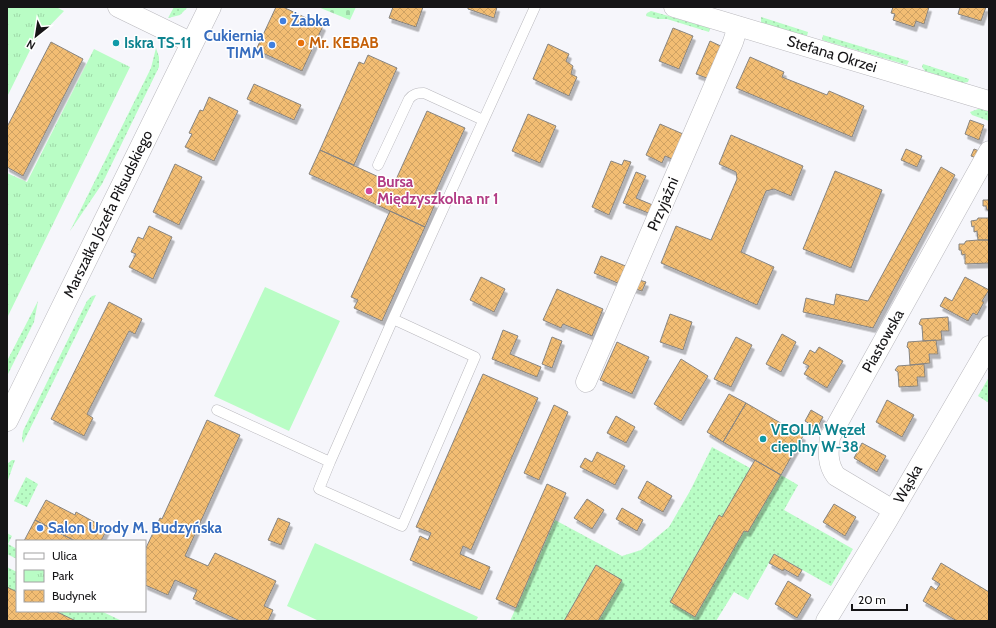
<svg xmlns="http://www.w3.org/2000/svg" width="996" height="628" font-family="Cabin,sans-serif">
<defs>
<pattern id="grass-dots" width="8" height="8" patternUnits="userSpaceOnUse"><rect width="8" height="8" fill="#b9fdc5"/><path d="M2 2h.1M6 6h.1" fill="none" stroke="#9ed8a8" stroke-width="1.8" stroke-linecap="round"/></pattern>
<pattern id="cemetery-stones" width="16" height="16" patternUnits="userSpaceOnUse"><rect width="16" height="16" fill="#b9fdc5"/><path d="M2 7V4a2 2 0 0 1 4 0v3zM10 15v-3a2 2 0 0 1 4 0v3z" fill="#9ed8a8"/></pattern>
<pattern id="park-tufts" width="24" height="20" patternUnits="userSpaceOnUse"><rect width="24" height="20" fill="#b9fdc5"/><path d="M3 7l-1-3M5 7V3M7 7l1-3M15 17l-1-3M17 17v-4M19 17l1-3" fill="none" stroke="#9ed8a8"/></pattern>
<pattern id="building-cross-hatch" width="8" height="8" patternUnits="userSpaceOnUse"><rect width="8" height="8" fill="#f2bd73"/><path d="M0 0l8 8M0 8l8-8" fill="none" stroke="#cfa263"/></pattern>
<filter id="shadow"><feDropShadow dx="2.5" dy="4.5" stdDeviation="0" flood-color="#0004"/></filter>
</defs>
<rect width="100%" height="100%" fill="#f6f6fb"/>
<path fill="url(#grass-dots)" d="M174,7H188L180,15L168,18Z
M651,11L710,28L709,32L667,19H658L646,16L647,13Z
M761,17L808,32L807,36L761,23Z
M823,35L909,61L907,65L822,40Z
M156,48L159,57V67L102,184L70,231L151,68Z
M923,64L969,79L968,82L963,83L925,71L922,67Z
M981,108L989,111V121L972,115L970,112Z
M96,295L23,443L22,439L23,431L87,301L92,296Z
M38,301L34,322L7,376V361Z
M989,377V403L978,396Z
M712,447L750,468L781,475L798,485L784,510L853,549L831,586L774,554L748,600L734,592L716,621H510L555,520L622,556L641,550L669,527L690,491Z
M12,460H15L7,483V464Z
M26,477L38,484L27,507L14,501Z
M7,533L12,536L8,544L17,549V559L7,554Z
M7,567L17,572V611H101L122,621H7Z"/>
<path fill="url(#cemetery-stones)" d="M318,7H356L350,20Z"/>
<path fill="url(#park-tufts)" d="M7,7H56L64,11L34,42L7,97Z
M94,49L130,67L7,318V173L27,182Z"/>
<path fill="#b9fdc5" d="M265,287L340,321L289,431L214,396Z
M315,543L478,617L476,621H319L287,606Z"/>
<path fill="url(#building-cross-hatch)" stroke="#878480" filter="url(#shadow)" d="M276,7H283L323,26L302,71L256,50Z
M393,7H423L416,27L389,18Z
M468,7H497L494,18L468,9Z
M893,7H929L924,24L916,21L914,27L893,20L895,14L891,13Z
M960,7H986L981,21L958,14Z
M673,28L693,36L679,69L659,61Z
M710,41L725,48L712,80L696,74Z
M51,42L83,59L23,176L7,167V127Z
M548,44L569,54L566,61L573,66L571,74L577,77L569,96L533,79Z
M368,55L397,68L354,165L320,150L359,62L364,64Z
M750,57L784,72L782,77L827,95L829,91L864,106L852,137L736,88Z
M254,84L301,105L294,120L247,99Z
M209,97L238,111L214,161L185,147L192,134L189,133L200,110L203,111Z
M427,111L465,128L431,202L435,204L425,227L309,174L320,150L394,184Z
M528,114L556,126L540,163L512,151Z
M970,120L984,125L979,140L965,134Z
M660,124L683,134L672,159L665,156L662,163L646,155Z
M731,135L803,166L791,196L774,189L766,191L741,252L774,267L757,305L661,263L676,226L711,240L737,179L736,172L719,164Z
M906,149L922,156L917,167L901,160Z
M974,149L982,152L979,159L971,156Z
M624,160L631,162L609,215L592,207L611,161L622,165Z
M175,164L202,177L179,225L153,212Z
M941,167L955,175L873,328L803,312L806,298L834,305L836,294L868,301Z
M835,171L882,190L851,268L803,249Z
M636,172L646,176L636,198L655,206L651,214L623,203Z
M989,198V210H987L986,206H983V200H988Z
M390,211L425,227L382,321L354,308L358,300L351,297Z
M978,218H989V240H978L977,231L974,232V226L972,227L971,221L977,220Z
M149,226L172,237L153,279L129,267L136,254L131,252L138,237L143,239Z
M978,240H989V263L965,264V254L962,255L961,250H959V244H964L966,241Z
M601,256L628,267L620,284L594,273Z
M481,277L505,289L494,312L470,300Z
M965,277L989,290L982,301L984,302L977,315L973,313L968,321L940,306L945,297L952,301Z
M636,279L646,282L642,291L632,288Z
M557,289L603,309L592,336L563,324L561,328L543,320Z
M109,302L142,319L135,334L129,331L87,414L93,418L84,436L51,419Z
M670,314L692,322L683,350L660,342Z
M948,317L949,331H941L942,340L923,341L922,326L919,324L921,319Z
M503,330L518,336L510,354L541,367L537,377L492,359Z
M782,334L796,342L781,372L766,364Z
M552,337L562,341L552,368L542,364Z
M736,337L752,345L731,387L714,379Z
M936,340L938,354H929L930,363L910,365L909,349L907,347L908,342Z
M617,342L649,357L632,394L600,380Z
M819,347L843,361L827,388L804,374L809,366L803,363L810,350L815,353Z
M681,359L708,376L681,421L654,404Z
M924,364L925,377H917L918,386L899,387L898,372L895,370L898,366Z
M483,374L538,398L471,550L463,546L460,554L490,567L480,590L410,560L420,536L428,540L431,533L416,527Z
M729,394L746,403L723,442L707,432Z
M887,400L914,415L902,437L876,422Z
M746,403L803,436L781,475L723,442Z
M554,405L568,412L539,480L524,473Z
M811,410L823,417L817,428L805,421Z
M616,416L635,427L626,443L607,433Z
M207,420L240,435L185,556L208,566L215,553L276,581L264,606L273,610L268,621H240L193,599L197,590L175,580L168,595L145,585V550L160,518L162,519Z
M862,443L886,456L877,472L854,458Z
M597,452L625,466L615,485L580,467L585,458L592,462Z
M755,460L781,475L748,532L744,531L695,617L670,602L719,515L722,517Z
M647,481L672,496L663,512L638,498Z
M547,484L566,493L516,608L496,599Z
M587,499L604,510L592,529L574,518Z
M46,500L75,515L76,512L107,529L101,541H75L35,520Z
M834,504L856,517L845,536L823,522Z
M622,508L643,520L637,531L616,519Z
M278,518L290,523L281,545L268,540Z
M35,520L75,541H24Z
M774,554L802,570L798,577L784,569L783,571L769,563Z
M941,563L989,592V621H957L923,601L931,586L936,590L940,584L932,579Z
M596,565L622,580L598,621H564Z
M788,581L811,595L797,618L775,604Z
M7,587L17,592V611H55L76,621H9L7,620Z"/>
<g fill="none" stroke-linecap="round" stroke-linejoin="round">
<g stroke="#b9b8bd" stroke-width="11">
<path id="service" d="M378,165L409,99C413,94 417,93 424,93L483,120
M217,410L330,462L393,319L535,7
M330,462L319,489L402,526L475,357L393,319"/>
</g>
<g stroke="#b9b8bd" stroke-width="21">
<path id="minor" d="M118,7L192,43
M674,7L989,101
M586,382L733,42L738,26
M893,510L836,476C827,464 828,451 830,437L989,151
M826,621L887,521L989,346"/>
</g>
<g stroke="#b9b8bd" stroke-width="23">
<path id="tertiary" d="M7,420L210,7"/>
</g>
<use href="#service" stroke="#fff" stroke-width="10"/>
<use href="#minor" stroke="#fff" stroke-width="20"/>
<use href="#tertiary" stroke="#fff" stroke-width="22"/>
</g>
<g fill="#3f7fe0" stroke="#fff" stroke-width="1.5">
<circle cx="283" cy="21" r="4"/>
<circle cx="272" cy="45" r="4"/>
<circle cx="40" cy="528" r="4"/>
</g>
<g fill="#0f9aa8" stroke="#fff" stroke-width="1.5">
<circle cx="116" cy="43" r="4"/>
<circle cx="763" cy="439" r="4"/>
</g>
<circle fill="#e8710a" stroke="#fff" stroke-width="1.5" cx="301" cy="43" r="4"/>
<circle fill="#d1479c" stroke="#fff" stroke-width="1.5" cx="369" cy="191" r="4"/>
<g text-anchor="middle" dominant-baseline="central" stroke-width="3" stroke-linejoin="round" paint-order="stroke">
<g font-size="15" font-weight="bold" fill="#366cbe" stroke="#fff" text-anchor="start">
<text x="291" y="21">Żabka</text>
<text x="264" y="36" text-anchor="end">Cukiernia<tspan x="264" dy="17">TIMM</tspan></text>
<text x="48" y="528">Salon Urody M. Budzyńska</text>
</g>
<g font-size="15" font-weight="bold" fill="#0d838f" stroke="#fff" text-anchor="start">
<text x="124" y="43">Iskra TS-11</text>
<text x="771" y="430">VEOLIA Węzeł<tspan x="771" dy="17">cieplny W-38</tspan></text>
</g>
<g font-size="15" font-weight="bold" fill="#c56008" stroke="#fff" text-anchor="start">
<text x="309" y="43">Mr. KEBAB</text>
</g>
<g font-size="15" fill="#161517" stroke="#fff">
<text transform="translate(832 54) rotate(17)">Stefana Okrzei</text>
<text transform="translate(663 204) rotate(-67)">Przyjaźni</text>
<text transform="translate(108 214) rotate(-64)">Marszałka Józefa Piłsudskiego</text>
<text transform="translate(883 341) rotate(-61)">Piastowska</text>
<text transform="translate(908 484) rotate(-60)">Wąska</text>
</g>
<g font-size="15" font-weight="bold" fill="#b23c85" stroke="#fff" text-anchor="start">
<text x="377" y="182">Bursa<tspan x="377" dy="17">Międzyszkolna nr 1</tspan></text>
</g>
</g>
<rect width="996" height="628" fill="none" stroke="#161517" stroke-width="16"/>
<rect x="16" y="540" width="130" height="72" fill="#ffffff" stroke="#a2a1a2"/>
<rect x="24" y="553" width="20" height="6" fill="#ffffff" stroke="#a2a1a2"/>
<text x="52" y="560" font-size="12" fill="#161517">Ulica</text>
<rect x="24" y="570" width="20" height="12" fill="url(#park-tufts)" stroke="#a2a1a2"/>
<text x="52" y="580" font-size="12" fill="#161517">Park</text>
<rect x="24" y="590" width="20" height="12" fill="url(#building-cross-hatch)" stroke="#a2a1a2"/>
<text x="52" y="600" font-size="12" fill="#161517">Budynek</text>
<g transform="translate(36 36) rotate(210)" stroke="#ffffff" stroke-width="3" paint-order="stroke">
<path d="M0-3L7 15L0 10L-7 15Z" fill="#161517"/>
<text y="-6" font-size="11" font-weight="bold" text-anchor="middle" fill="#161517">N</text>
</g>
<path d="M852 604v6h55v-6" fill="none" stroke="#161517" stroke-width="2"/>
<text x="858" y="604" font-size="12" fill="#161517" stroke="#ffffff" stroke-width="3" paint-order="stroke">20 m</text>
</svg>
